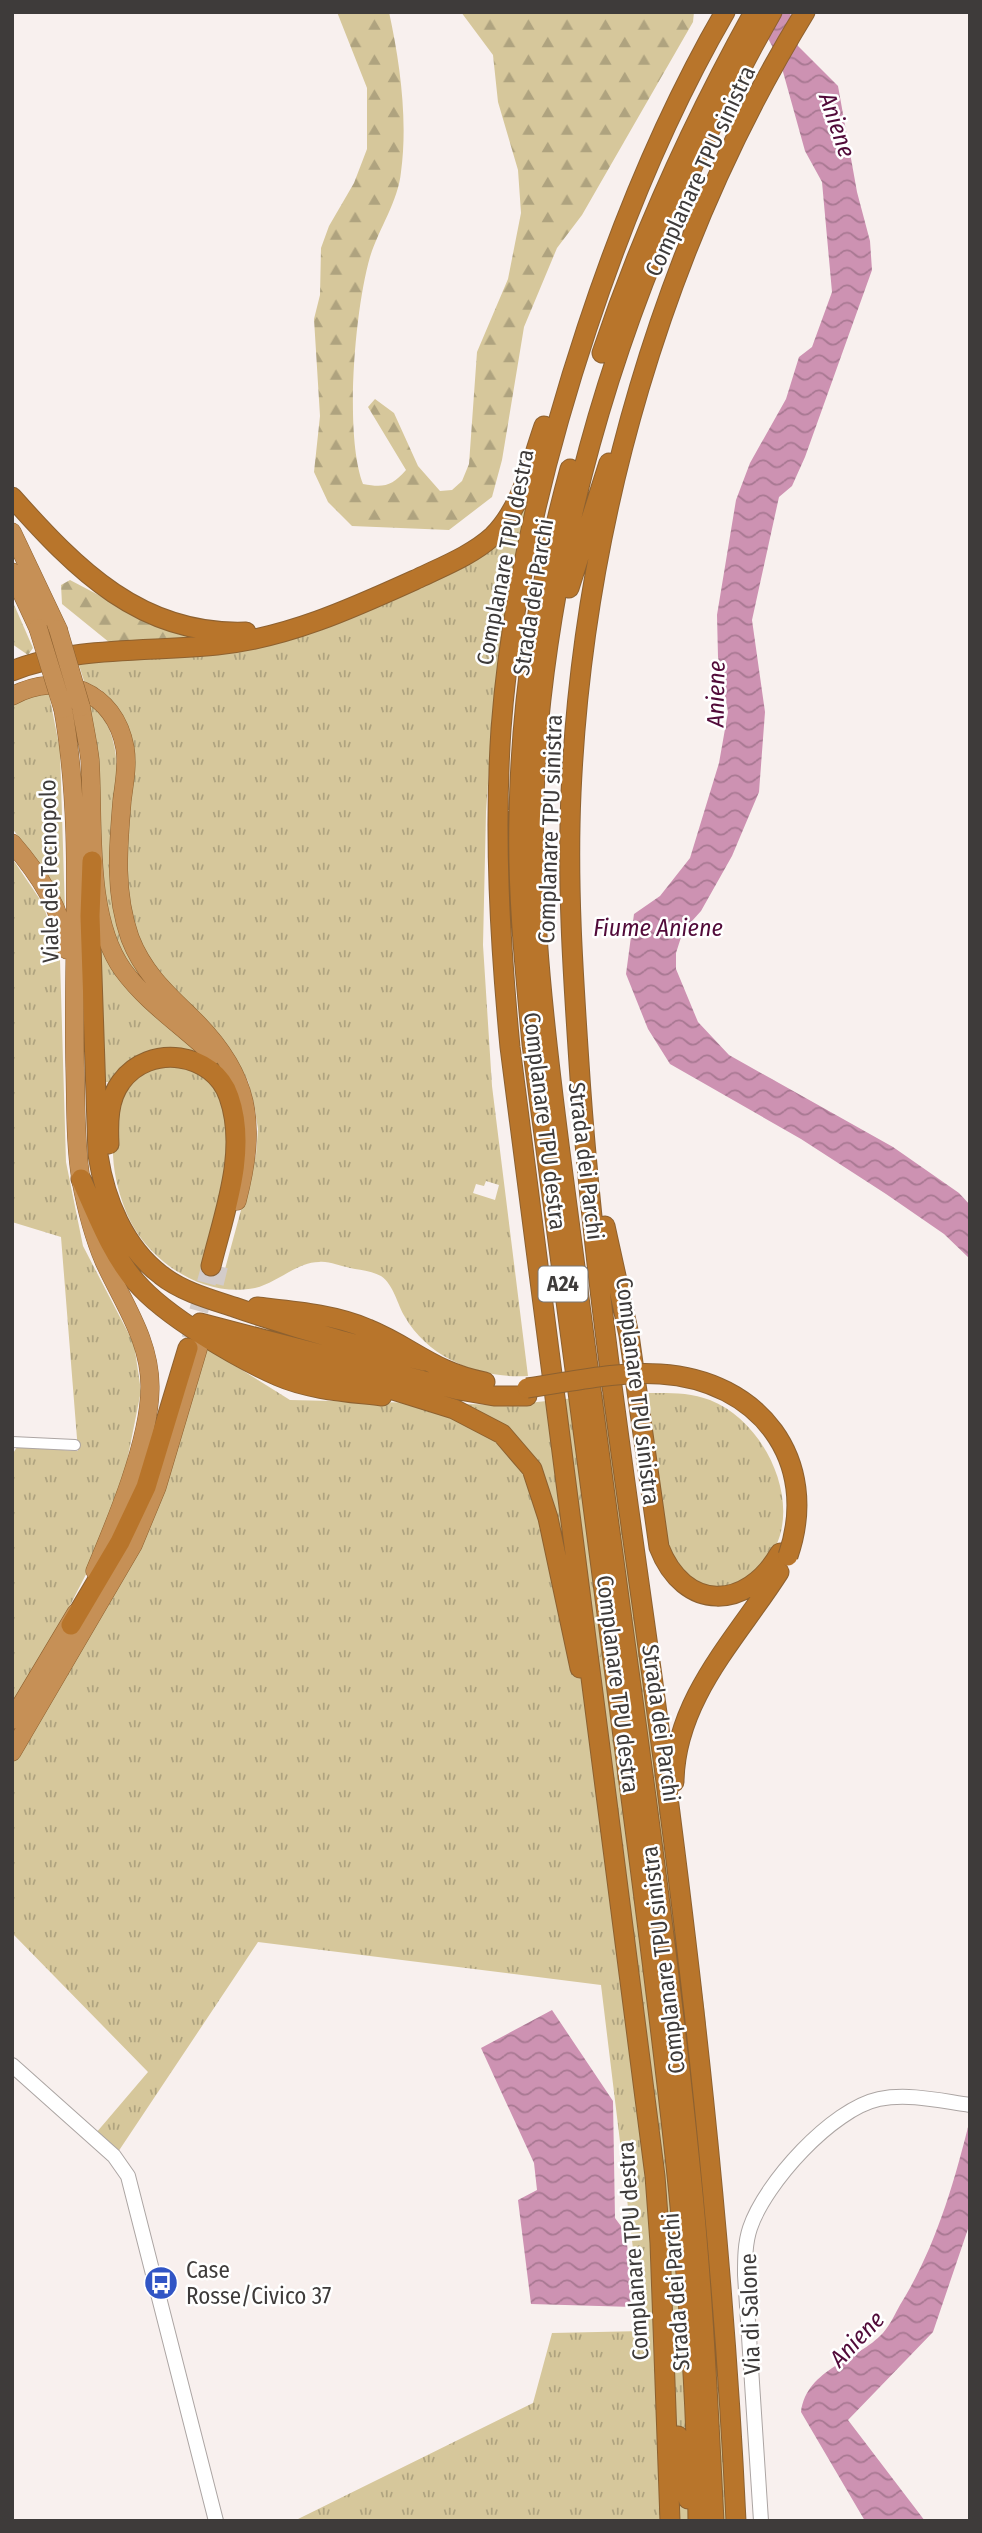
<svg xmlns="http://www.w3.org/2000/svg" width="982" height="2533" font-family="'Fira Sans Condensed',sans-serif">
<defs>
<pattern id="grass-tufts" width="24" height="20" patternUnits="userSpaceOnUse" patternTransform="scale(1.75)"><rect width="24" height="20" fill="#d6c79b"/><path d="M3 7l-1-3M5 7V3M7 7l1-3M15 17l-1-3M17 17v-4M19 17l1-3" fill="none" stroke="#afa37f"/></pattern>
<pattern id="forest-firs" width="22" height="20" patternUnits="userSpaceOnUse" patternTransform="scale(1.75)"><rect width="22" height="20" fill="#d6c79b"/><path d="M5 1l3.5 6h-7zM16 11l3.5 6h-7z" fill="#afa37f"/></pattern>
<pattern id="water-waves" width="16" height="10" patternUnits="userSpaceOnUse" patternTransform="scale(1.75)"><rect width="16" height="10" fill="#cd92b2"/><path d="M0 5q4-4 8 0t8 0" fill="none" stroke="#a87892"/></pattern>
</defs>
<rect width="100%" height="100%" fill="#f8f0ee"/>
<path fill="url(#grass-tufts)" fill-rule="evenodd" d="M528,501L492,726L486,812L483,945L492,1086L528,1376C481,1379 429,1359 405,1317C397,1304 394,1285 381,1276C372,1271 360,1270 350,1268C340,1266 329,1261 319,1262C297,1262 277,1283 255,1288C201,1299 143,1258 125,1209C111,1173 108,1136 122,1100C135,1064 162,1064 195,1067L222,1095L230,1156L203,1261L225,1269L256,1155L258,1129L254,1104L248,1081L234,1056L146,957L127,904L119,713L101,690L84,681L78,662L260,647L508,529ZM486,1181L499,1185L495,1200L473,1193L476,1184L484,1186Z
M48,689L60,750L65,912L42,869L12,828V702Z
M89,702C135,740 111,815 110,866C109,888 113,910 119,930C128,962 159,993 179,1019L125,963L104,905Z
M12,858L43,904L60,959L66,1162L83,1246L134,1344L141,1391L121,1491L96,1555L48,1648L12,1702V1455L17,1447L78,1451L61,1237L12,1222Z
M99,944L117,976L205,1057C167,1054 132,1044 110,1082H105Z
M207,1348L290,1400L509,1405L622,1393L705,2015L745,2521H294L533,2403L552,2333L643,2331L601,1985L258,1942L118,2152L96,2133L148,2072L12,1933V1761L138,1547Z
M647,1393C668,1393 689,1392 710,1400C779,1427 819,1545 739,1581C725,1588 719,1589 704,1586C689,1582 672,1567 667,1551C663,1537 663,1519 661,1504C656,1467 652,1430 647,1393Z"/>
<path fill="url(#forest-firs)" d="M337,12H389C400,63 408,120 401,172C398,202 379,228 370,257C355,308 344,435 363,484C384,488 392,486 406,470L368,407L375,399L394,413L418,466L440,491L452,490L462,481L469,464L477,352L508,279L521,213L518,170L498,102L493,55L461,12H694L693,22L582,215L557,248L524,327L502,460L492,497L449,530L352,526L328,502L314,472L320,416L314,319L320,295L321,248L329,226L354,183L367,149V88Z
M70,580L127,610L227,640L115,647L62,604L61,585Z
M12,600L33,648L28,655L12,644Z"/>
<path fill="url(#water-waves)" d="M754,12H790L798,46L838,86L857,192L870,241L872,270L805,457L792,486L779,497L752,620L765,712L759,792L732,856L701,911L683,931L676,953V969L698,1022L729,1055L893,1147L959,1193L970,1205V1259L944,1234L886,1194L801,1139L670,1064L648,1029L626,974L634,914L660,896L690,858L719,763L728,712L718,657L717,615L736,500L750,463L786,399L799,357L812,347L832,292L822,182L805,151L780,61Z
M552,2010L613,2101L615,2218L626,2233L633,2307L531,2304L518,2200L537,2190L534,2163L481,2048Z
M970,2119V2223L933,2332L848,2420L925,2521H865L801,2412C807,2368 857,2361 883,2333C890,2325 895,2314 900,2305C935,2249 954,2184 970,2119Z"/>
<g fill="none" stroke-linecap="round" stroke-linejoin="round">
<path stroke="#d3ccca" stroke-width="18" stroke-dasharray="18 9" stroke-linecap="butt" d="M202,1336L219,1266"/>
<path stroke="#d3ccca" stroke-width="19" stroke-dasharray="19 10" stroke-linecap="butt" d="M191,1339L211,1266"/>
<g stroke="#aca5a3" stroke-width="12">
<path id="minor" d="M12,1442L75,1445"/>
</g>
<g stroke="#aca5a3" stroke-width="16">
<path id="tertiary" d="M12,2065L114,2156L128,2176L216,2521
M761,2521L745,2275C745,2259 745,2243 750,2228C765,2183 832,2109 879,2099C909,2093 941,2101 970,2105"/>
</g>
<g stroke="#8d6130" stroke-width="19">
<path id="trunk" d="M12,532L58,629
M12,572L38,628
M12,696C61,670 115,691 125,748C128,766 124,784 122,801C118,848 114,893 130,938C143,972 166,993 191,1017C251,1075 257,1124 237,1201
M81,707C84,725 88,743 90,760C94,823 85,917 123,970C148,1004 183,1026 213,1055
M63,709C84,827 72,949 75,1068C76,1105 75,1143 81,1180C86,1207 93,1235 104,1261C123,1303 151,1341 150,1389C149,1443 116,1521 95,1571
M12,843C39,874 62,909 67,950
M12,1720L76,1613
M12,1752L133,1545L157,1487L198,1349"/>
</g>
<g stroke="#8d6130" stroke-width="21">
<path id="motorway" d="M602,353C642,234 693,122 754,12
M570,469C539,582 521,699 519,816C517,892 525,968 532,1044C567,1311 603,1577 637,1844C666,2068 696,2294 698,2521
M12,497C76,569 141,636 246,632
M569,588L609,463
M12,671C73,646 152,652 217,645C288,638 355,607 419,578C444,566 472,555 493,536C522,507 531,463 544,426
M92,861L90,916L98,1155C105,1200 124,1247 161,1275C181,1291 209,1299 234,1307C297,1329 359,1347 424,1361
M109,1144C108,1123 108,1099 121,1082C149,1043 214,1052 229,1097C248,1151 224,1213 211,1266
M81,1179C97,1214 111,1253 136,1282C165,1316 237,1358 278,1376C310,1390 348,1392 382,1396
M605,1226L629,1335L659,1547C684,1612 747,1611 780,1553
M257,1307C292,1311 334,1314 368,1329C412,1347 433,1372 485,1382
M200,1323L459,1390L494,1396H527
M227,1347L361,1380L454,1409L502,1434L532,1469L548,1518L580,1668
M71,1625L120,1542L146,1487L188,1348
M674,1782C675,1699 737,1638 779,1572
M678,2436L688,2499
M670,2521L660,2243L655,2176L510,1047C500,941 494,836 501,729C511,592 544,458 587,328C623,219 667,112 725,12
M714,2521C708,2405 703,2289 691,2174C666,1922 628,1671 595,1420C583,1331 572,1241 560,1152C542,1012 525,870 538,728C562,472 645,235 772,12
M736,2521C723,2238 690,1957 652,1676C624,1472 592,1268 579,1063C573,973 567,884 571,793C583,522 663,244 805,12"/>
</g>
<use href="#minor" stroke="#fff" stroke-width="10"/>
<use href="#tertiary" stroke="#fff" stroke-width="14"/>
<use href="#trunk" stroke="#c69056" stroke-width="18"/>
<use href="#motorway" stroke="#b8752b" stroke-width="19"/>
<g stroke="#8d6130" stroke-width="19" stroke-linecap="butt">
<path id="trunk-bridge" d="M38,628L63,709
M58,629L81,707"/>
</g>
<g stroke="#8d6130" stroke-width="21" stroke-linecap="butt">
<path id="motorway-bridge" d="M527,1388C571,1382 616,1371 660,1374C759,1380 821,1460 788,1556"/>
</g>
<use href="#trunk-bridge" stroke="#c69056" stroke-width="18"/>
<use href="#motorway-bridge" stroke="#b8752b" stroke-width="19"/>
</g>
<defs>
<g id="bus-disc" transform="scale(1.75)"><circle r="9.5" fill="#3155c5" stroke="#fff"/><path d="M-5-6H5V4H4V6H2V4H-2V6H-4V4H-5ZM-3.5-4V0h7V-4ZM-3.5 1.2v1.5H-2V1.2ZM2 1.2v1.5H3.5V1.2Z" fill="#fff"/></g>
</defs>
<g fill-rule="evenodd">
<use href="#bus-disc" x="161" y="2283"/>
</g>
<g text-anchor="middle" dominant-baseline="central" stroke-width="5" stroke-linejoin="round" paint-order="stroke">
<rect fill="#fff" stroke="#787675" stroke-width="2" x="538.5" y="1266.5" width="49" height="35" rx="5"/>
<g font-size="21" font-weight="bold" fill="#3e3b3a">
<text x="563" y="1284">A24</text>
</g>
<g font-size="23" fill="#3e3b3a" stroke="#fff">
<text transform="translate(700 171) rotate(-65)">Complanare TPU sinistra</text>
<text transform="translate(505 557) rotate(-79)">Complanare TPU destra</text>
<text transform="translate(533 597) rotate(-81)">Strada dei Parchi</text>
<text transform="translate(550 829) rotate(-88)">Complanare TPU sinistra</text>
<text transform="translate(49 871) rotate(-91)">Viale del Tecnopolo</text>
<text transform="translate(545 1121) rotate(83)">Complanare TPU destra</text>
<text transform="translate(586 1161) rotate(83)">Strada dei Parchi</text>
<text transform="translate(638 1391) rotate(83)">Complanare TPU sinistra</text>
<text transform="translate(618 1684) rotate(83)">Complanare TPU destra</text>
<text transform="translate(661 1723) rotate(82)">Strada dei Parchi</text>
<text transform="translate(663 1960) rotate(-97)">Complanare TPU sinistra</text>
<text transform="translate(633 2251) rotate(-94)">Complanare TPU destra</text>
<text transform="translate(676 2292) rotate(-94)">Strada dei Parchi</text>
<text transform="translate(750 2314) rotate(-92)">Via di Salone</text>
</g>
<g font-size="23" fill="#3e3b3a" stroke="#fff" text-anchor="start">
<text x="186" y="2270">Case<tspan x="186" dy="26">Rosse/Civico 37</tspan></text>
</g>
<g font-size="24" font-style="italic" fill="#510a39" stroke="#fff">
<text transform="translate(837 125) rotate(71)">Aniene</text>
<text transform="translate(716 694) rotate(-89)">Aniene</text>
<text x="658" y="928">Fiume Aniene</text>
<text transform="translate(857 2339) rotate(-46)">Aniene</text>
</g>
</g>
<rect width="982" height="2533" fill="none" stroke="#3e3b3a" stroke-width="28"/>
</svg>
